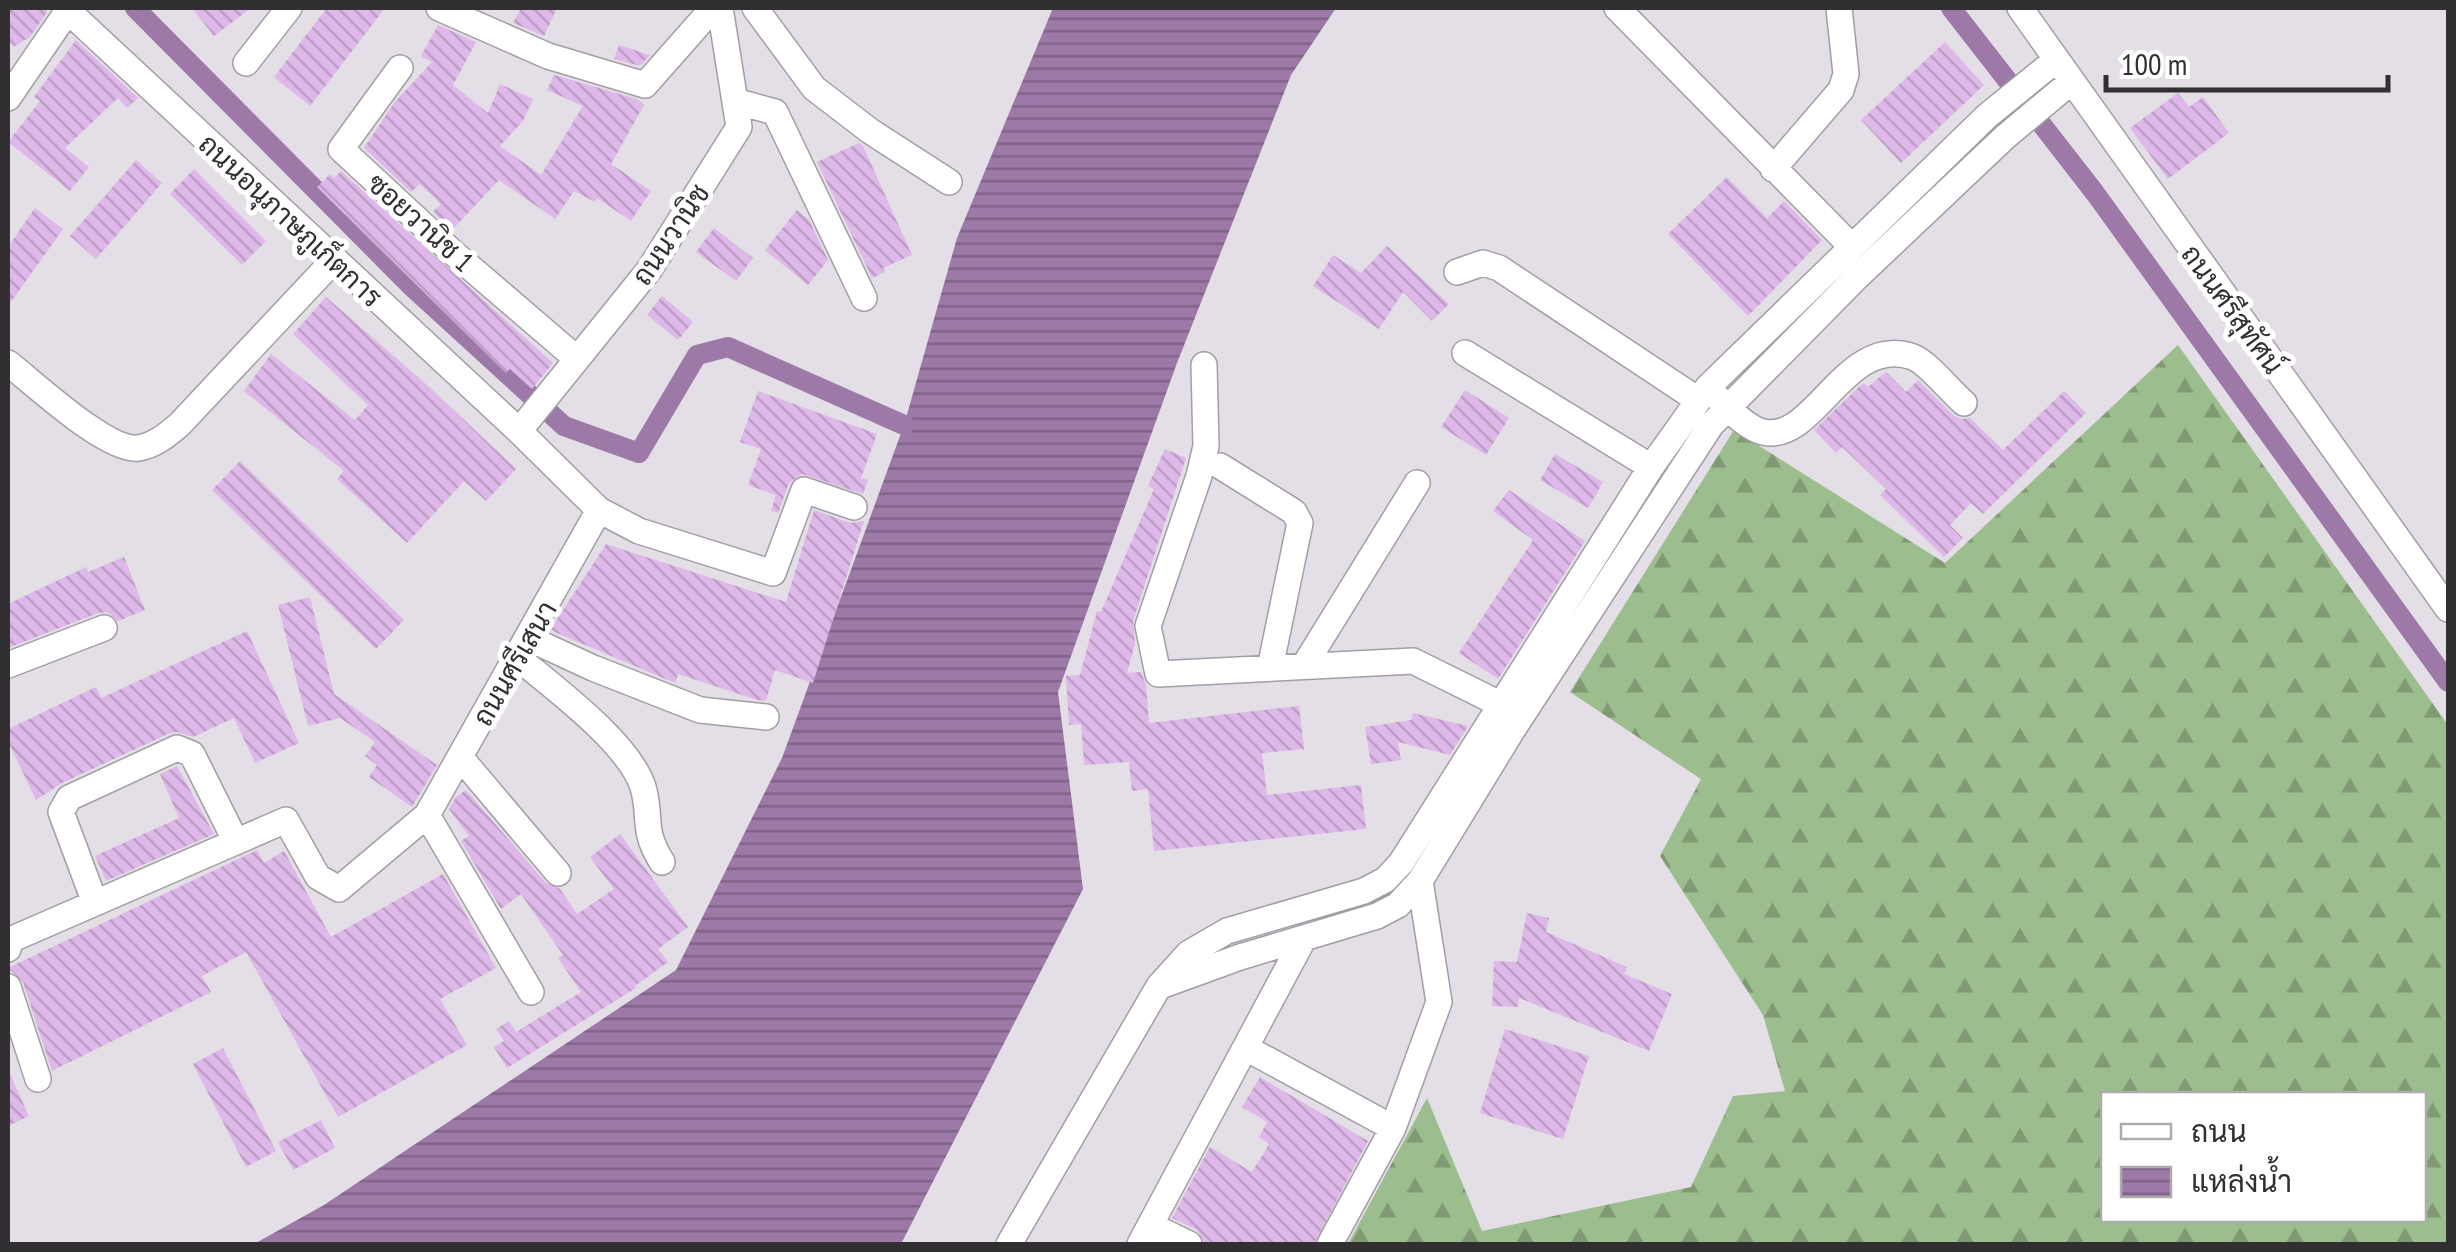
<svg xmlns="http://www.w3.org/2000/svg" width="2456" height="1252" font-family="'PT Sans Narrow',Sarabun,sans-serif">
<defs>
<pattern id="forest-firs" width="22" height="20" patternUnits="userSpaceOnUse" patternTransform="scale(2.5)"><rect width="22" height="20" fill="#9cbd8d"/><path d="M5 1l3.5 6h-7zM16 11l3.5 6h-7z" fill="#809a74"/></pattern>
<pattern id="water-rules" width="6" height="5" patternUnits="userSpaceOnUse" patternTransform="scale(2.5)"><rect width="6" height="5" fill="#9c79a6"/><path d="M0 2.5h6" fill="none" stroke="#806488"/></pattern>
<pattern id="building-back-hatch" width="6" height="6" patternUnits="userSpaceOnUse" patternTransform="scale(2.5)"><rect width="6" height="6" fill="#ddb8e8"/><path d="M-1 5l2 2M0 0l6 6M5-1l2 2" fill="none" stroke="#be9ec7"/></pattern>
</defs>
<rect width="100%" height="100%" fill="#e4dee6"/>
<path fill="url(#forest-firs)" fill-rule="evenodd" d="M2178,345L2448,725V1244H1348L1427,1098L1482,1231L1691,1187L1733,1096L1785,1091L1763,1015L1660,856L1701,779L1570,692L1734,430L1945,563ZM2104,1094H2424V1220H2104Z"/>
<path fill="url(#water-rules)" d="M1053,8H1336L1291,75L1177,363L1058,692L1083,889L901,1244H254L324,1205L676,970L782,758L904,425L957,238Z"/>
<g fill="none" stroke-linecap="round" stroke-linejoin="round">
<path stroke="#9c79a6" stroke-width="20" d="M135,8L410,285L564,426L639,453L697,355L728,347L904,425
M1951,8L2095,193L2448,682"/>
</g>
<path fill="url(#building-back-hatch)" d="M8,8H44L47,12L30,37L13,47L8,38Z
M192,8H251L214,36Z
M327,8H385L310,106L274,77Z
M521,8H557L544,36L513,23Z
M438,25L476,42L453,85L488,113L500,84L533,99L523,121L500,146L541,175L583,106L547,90L554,75L637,99L644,105L611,164L651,191L631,221L597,198L595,202L574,191L555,219L499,180L452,230L433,212L441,204L420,184L411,192L364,148L394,103L432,62L421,56Z
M76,40L138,98L127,108L118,98L65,148L89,167L70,191L8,142L40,101L34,97Z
M1945,42L1984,85L1901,163L1861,120Z
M619,45L650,55L640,66L614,59Z
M2178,93L2189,107L2203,97L2229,133L2168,179L2130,128Z
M859,143L863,146L912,255L883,268L885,272L872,278L817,162Z
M136,160L162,183L96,259L70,236Z
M194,169L266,241L242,265L170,194Z
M341,171L553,363L532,389L510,369L506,373L317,187L330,174L334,178Z
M1727,177L1767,218L1784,201L1822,240L1748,316L1668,234Z
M35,208L63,229L8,306V247Z
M797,210L809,220L828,260L808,285L765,250Z
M714,228L753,258L736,281L696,252Z
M1387,246L1449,304L1432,321L1403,292L1379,329L1313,286L1333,255L1361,273Z
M662,296L693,322L678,340L647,315Z
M326,297L427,385L516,469L486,501L464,481L407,543L337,479L344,471L244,391L271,354L355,420L368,405L293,334Z
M1886,372L1906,392L1918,380L1953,415L1961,419L1970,418L2003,450L2064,391L2086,413L1983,514L1971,503L1950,525L1963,538L1944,557L1880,495L1886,489L1842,447L1836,453L1814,430L1860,386L1864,383L1868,387Z
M1465,390L1509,418L1486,455L1441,427Z
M758,391L877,434L861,478L868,480L863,494L802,474L789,483L778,513L771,511L776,495L748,485L761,449L740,442Z
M1165,449L1186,458L1133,621L1135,644L1127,673L1141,672L1146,685L1149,723L1299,706L1304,749L1262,753L1267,795L1361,785L1366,829L1154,851L1148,789L1132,791L1129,762L1084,765L1081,724L1069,725L1066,676L1080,675L1097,611L1101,612L1154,489L1148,486Z
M1555,454L1603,482L1588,508L1540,480Z
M240,461L404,620L376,649L212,490Z
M1509,490L1585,541L1498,679L1459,653L1533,540L1493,511Z
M814,510L850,523L864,521L813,683L775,670L766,701L757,700L678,674L675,683L550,630L606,544L786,602Z
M124,557L145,610L118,621L107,612L98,613L8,648V604L86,567L88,572Z
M310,597L334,694L437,765L412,807L369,777L377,765L365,756L375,742L340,718L308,726L278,605Z
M247,631L299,743L255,763L234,718L193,737L177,732L170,733L62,783L36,800L8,741V729L96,687L101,698Z
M1413,713L1468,726L1450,755L1398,742L1401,760L1371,764L1365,727L1411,720Z
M177,766L214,834L106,881L95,856L179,818L160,774Z
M466,790L546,883L560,889L577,914L614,889L590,857L620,834L688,927L658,949L668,962L635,986L636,988L507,1068L494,1047L504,1041L496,1029L509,1021L516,1032L581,992L558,958L563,955L521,894L501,909L461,841L469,836L449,809L456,797Z
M257,850L264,863L284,851L331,937L443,874L496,968L440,999L467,1045L338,1117L246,952L202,976L211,992L52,1071L23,982L8,968Z
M1527,913L1549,918L1546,932L1627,967L1624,974L1672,994L1649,1051L1519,998L1518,1007L1492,1006L1494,961L1517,962Z
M1505,1029L1589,1056L1563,1139L1480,1113Z
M223,1048L276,1151L246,1167L193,1064Z
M8,1070L29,1116L8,1126Z
M1260,1077L1368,1141L1314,1244H1205L1197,1230L1172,1218L1210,1147L1252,1172L1269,1144L1259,1137L1267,1122L1242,1107Z
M321,1120L335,1148L293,1170L278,1142Z"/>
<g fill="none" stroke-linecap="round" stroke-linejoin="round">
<g stroke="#a39da5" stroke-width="28">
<path id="minor" d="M65,8L519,431L599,510L639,531L773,573L804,490L854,507
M439,8L548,56L645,85L713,8
M755,8L814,88L870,131L949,182
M1617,8L1851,246
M2020,8L2448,609
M246,63L289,8
M400,68L341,149L450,250L577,359
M8,98L67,12
M735,101L775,112L864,298
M1773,169L1841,90L1846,74L1839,8
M1457,272L1483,263L1499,268L1698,400
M1465,353L1651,467
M8,363C34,383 107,452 138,448C154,446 167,435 179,425L334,260
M1204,365L1206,446L1199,476L1148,626L1158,674L1413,661L1500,704
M1715,395C1727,407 1746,428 1763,432C1815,444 1845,333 1913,357C1927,362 1951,392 1964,403
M519,431L649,270L739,127L720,8
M1220,466L1294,512L1300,523L1270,668
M528,638L593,668L700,710L766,717
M517,657C553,687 629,743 643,787C652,818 641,829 662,862
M8,665L104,628
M1304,666L1417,483
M460,757L558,873
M427,815L531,992
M95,903L61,812L69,798L177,748L192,754L236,842
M8,949L10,940L286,820L318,877L339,889L427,815L599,510
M1163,985L1240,957L1377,916L1398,905L1420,881L1513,729L1711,425L1857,277L2005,137L2071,82
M8,987L38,1079
M1246,1048L1393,1128
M1150,1225L1189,1244
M1009,1244L1159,986L1189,953L1227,931L1364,891L1385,880L1401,863L1651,467L1708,387L1987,116L2056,60
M1140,1244L1304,938
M1330,1244L1393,1128L1439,1002L1420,881"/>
</g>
<use href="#minor" stroke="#fff" stroke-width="25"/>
</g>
<g text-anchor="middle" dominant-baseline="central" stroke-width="10" stroke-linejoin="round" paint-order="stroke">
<g font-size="28" fill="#322f33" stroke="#fff">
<text transform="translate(291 220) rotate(43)">ถนนอนุภาษภูเก็ตการ</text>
<text transform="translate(421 222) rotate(42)">ซอยวานิช 1</text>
<text transform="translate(670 234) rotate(-56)">ถนนวานิช</text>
<text transform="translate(2233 309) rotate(54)">ถนนศรีสุทัศน์</text>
<text transform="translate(514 663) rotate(-60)">ถนนศรีเสนา</text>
</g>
</g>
<rect width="2456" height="1252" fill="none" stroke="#322f33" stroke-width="20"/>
<rect x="2101" y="1092" width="325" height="130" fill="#ffffff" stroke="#adacad" stroke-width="2.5"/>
<rect x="2121" y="1124" width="50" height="15" fill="#ffffff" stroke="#adacad" stroke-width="2.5"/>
<text x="2191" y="1142" font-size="30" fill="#322f33">ถนน</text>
<rect x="2121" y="1167" width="50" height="30" fill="url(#water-rules)" stroke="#adacad" stroke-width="2.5"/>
<text x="2191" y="1192" font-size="30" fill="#322f33">แหล่งน้ำ</text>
<path d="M2106 75v15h282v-15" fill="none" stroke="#322f33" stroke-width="5"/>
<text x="2121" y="75" font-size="30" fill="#322f33" stroke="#ffffff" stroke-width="8" paint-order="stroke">100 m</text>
</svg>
